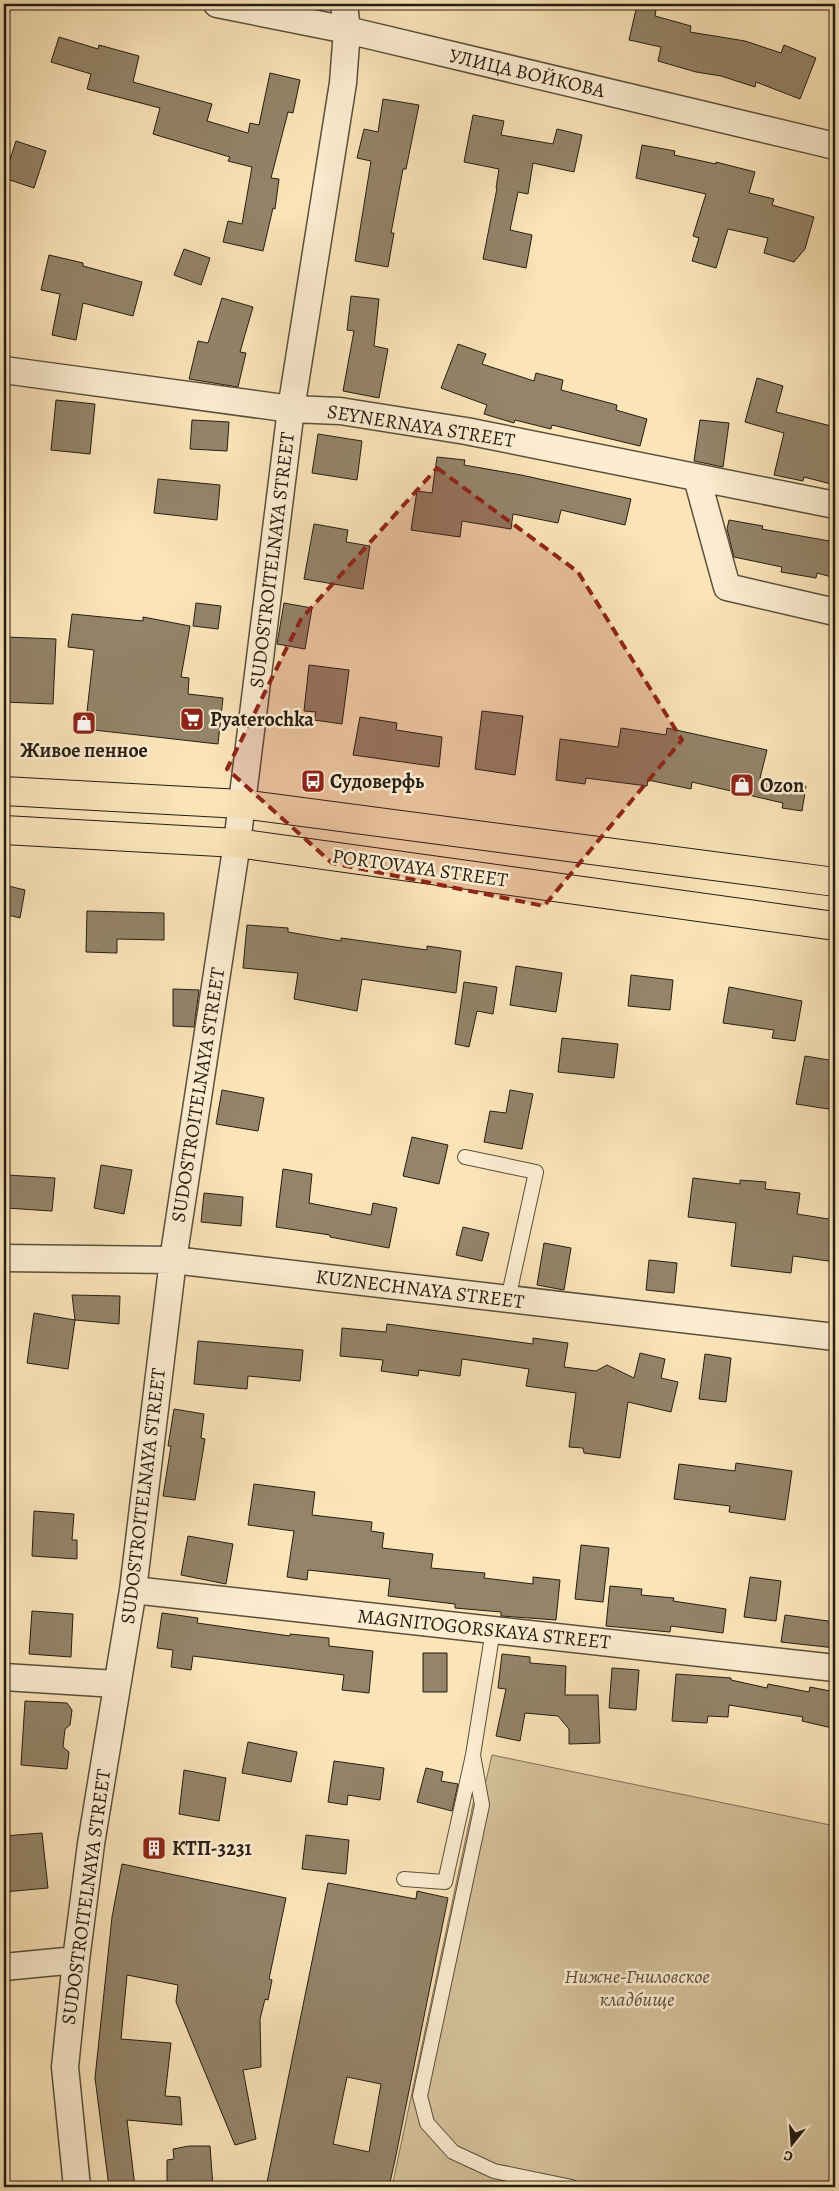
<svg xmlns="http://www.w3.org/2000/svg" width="839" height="2191" font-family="Alegreya,serif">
<rect width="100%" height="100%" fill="#fae4b8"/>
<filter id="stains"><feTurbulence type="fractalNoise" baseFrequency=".004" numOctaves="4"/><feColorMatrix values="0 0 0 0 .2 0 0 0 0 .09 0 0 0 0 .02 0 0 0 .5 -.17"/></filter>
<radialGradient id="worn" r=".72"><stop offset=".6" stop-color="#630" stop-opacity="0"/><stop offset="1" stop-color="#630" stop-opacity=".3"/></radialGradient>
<path fill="#d6c29c" stroke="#7e7058" d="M492,1755L835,1826V2187H392L477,1785L486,1781Z"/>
<path fill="#948469" stroke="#251d13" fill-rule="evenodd" d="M637,5L656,10L655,16L691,26L690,32L745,41L781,53L784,45L816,58L800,99L756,82L755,87L721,76L696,72L658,61L661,47L629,40Z
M59,37L98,49L99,45L139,56L133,82L212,104L207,121L248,133L250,123L259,125L270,73L300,80L293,113L288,112L271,178L279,179L275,209L273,208L263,251L223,242L228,221L242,224L252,167L228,161L230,157L153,134L160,108L87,89L91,74L51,62Z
M383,99L419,105L406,169H403L391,233H394L388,267L355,261L371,161L357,158L364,129L378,132Z
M473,115L504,121L501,135L553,144L557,129L582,135L574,172L533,163L528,194L518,192L510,230L532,235L526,268L483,259L497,188H496L499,169L464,162Z
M16,141L46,151L34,188L4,178Z
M642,145L675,151L674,155L716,164V162L755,172L749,193L774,199L772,205L814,217L805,249L794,262L764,253L768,238L728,229L716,268L692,261L699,238L693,236L706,194L636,178Z
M184,249L210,258L201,285L174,275Z
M49,255L83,263V266L142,282L133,316L83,303L76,340L52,335L60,294L41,290Z
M351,296L379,299L374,346L388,349L379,398L343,391L354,331L347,330Z
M222,298L253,307L240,352L246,353L238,387L189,379L198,341L208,343Z
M458,344L486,354L482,364L534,381L536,373L563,380L561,390L617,405L616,410L647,419L640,446L552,425L551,429L515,420L514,423L484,414L487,405L441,388Z
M757,378L783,386L776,412L835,427V485L804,477L803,481L774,475L784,433L745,422Z
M56,400L95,404L90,454L51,450Z
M192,420L229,422L227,451L190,449Z
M700,420L729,423L723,467L694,461Z
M318,434L362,441L357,480L312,473Z
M437,457L465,460L464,465L521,475L631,499L625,525L561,510L558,523L513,514L511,529L462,521L460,537L411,530L417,491L432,493Z
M158,479L220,485L217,520L154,513Z
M729,520L763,526L762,529L835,542V578L817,573L816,578L781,572L782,567L734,557L727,529Z
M314,524L348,530L346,542L370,546L363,589L304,579Z
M196,603L221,606L218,629L193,626Z
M284,603L312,608L305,649L277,644Z
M72,614L143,621V617L190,626L181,677L189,678L188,694L223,698L218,744L85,729L94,650L68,647Z
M6,637L56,639L53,704L4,702Z
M309,665L349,670L342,724L314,720L316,712L304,711Z
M482,711L523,716L515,775L475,769Z
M360,717L397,723L396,730L442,737L439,767L353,755Z
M621,728L666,735L667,728L767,750L760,778L806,786L802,811L782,808L783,803L692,782L691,789L648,780L647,786L586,778L585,784L556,780L560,739L618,747Z
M4,885L25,890L20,918L4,914Z
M87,911L164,913V940L117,939V953L86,952Z
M247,925L288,928V932L341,941V938L427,950V946L461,951L456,993L362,979L357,1011L294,999L298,973L243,968Z
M516,966L562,973L556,1012L510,1005Z
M631,975L673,980L670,1010L628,1006Z
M464,982L497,987L493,1014L477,1011L469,1047L455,1044Z
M729,987L802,1001L795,1041L772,1038L774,1030L723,1023Z
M173,989L199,990L194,1027L173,1026Z
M562,1038L618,1044L614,1078L558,1072Z
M805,1056L835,1061V1110L796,1104Z
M222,1090L264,1098L258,1131L216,1124Z
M510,1090L533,1094L522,1149L484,1142L490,1111L506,1113Z
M412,1137L448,1145L439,1184L403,1176Z
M101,1165L132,1170L124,1214L94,1208Z
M283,1169L312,1174L309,1203L371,1215L373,1203L397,1208L389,1248L330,1237V1235L276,1227Z
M8,1175L55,1178L52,1211L6,1208Z
M693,1178L740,1184V1180L766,1182L765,1189L800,1193L797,1214L835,1220V1262L793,1256L791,1273L731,1266L736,1223L688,1217Z
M204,1193L243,1197L241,1226L201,1222Z
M463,1227L489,1233L482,1261L456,1255Z
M544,1243L571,1248L564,1290L537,1285Z
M649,1260L677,1263L674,1293L646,1290Z
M72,1295L120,1296L119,1324L75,1320Z
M34,1313L75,1320L68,1369L27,1363Z
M387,1324L533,1344V1338L568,1343L564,1367L596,1371L607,1365L634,1378L640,1353L665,1359L661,1378L678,1382L671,1412L628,1402L620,1458L584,1453L583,1448L569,1447L576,1393L526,1386L529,1369L462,1359L460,1376L419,1370L418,1376L381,1371L383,1360L340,1356L342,1328L386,1332Z
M198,1341L303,1350L300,1381L248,1376L247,1389L194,1384Z
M705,1354L731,1358L726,1402L699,1399Z
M174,1409L204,1414L201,1438L205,1439L195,1500L163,1496L171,1446H168Z
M736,1463L792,1471L785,1520L729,1512L730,1506L674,1499L679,1464L735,1471Z
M254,1484L315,1492L312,1515L372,1522L371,1531L384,1533L382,1548L433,1554L431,1568L485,1573L484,1578L533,1584V1577L560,1580L556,1620L501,1616V1612L455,1608V1604L388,1596L390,1579L308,1570L307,1580L287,1577L294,1531L248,1525Z
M34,1511L74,1514L72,1540H77V1559L32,1556Z
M188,1536L233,1544L226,1584L181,1575Z
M581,1545L609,1548L603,1602L575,1599Z
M750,1577L781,1581L776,1621L744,1617Z
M610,1586L642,1589L641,1595L674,1598L673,1601L726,1609L723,1633L671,1626L670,1632L606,1626Z
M32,1611L73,1614L71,1657L29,1654Z
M162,1613L198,1618L197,1623L290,1636V1634L329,1638V1646L373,1651L369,1693L342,1690L344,1675L193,1656L191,1670L171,1667L173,1650L157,1648Z
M785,1615L835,1622V1648L781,1642Z
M423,1653H447V1692H423Z
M502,1654L530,1657V1663L566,1666L565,1695H598L600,1743L569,1744V1729L558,1716L525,1713L520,1741L496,1736L506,1689L498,1688Z
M612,1668L639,1670L636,1710L609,1708Z
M676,1674L731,1678V1680L767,1688L768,1684L809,1692L810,1687L835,1692V1710L832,1728L802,1721L803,1717L729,1705L728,1717L708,1716L707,1723L672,1721Z
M25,1701L67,1703L72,1710L70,1725L65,1729L63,1747L69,1752L67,1769L21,1765Z
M248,1742L297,1752L291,1782L242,1773Z
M334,1761L384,1768L380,1800L348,1795L347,1805L328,1802Z
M426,1768L443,1772L441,1781L458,1784L452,1811L417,1802Z
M184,1770L226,1778L219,1821L179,1814Z
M42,1833L48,1888L4,1892V1836Z
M306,1835L349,1840L346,1874L302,1869Z
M122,1864L286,1898L269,1979L272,1980L268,2000L265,1999L260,2019L261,2067L243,2070L256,2139L235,2145L176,2002L178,1985L127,1975L121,2039L171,2043L165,2096L180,2097L182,2125L127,2120L135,2187H109L95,2078L112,1917Z
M328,1883L416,1899L417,1891L448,1898L395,2160L389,2187H266ZM347,2077L381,2084L369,2152L333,2144Z
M189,2146H210L213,2187H167V2160L174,2159L173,2149Z"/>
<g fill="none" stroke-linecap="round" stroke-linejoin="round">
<g stroke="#5a4f3c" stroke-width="16">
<path id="lane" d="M465,1157L536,1172L508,1299
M473,1755L482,1805L420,2096L427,2123L453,2152L494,2171L572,2187
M404,1879L445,1882L473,1755L493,1630"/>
</g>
<g stroke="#5a4f3c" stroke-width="29">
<path id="street" d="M217,4L347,30L835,146
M4,370L291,409L340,411L466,431L835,505
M697,478L727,587L835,612
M4,1258L173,1260L835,1337
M133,1590L835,1668
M4,1677L116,1684
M4,1967L76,1960
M77,2187L65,2067L76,1960L91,1844L133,1590L173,1260L237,843L291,409L343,83L347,30L344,4"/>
</g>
<g stroke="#251d13" stroke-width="30">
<path id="primary" d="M4,791L241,804L835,882
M4,830L237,843L835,926"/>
</g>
<use href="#lane" stroke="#fcedd1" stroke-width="14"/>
<use href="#street" stroke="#fcedd1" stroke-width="26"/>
<use href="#primary" stroke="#fae4b8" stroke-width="28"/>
</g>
<path fill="#8f2418" fill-opacity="0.2" stroke="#8f2418" stroke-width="4" stroke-dasharray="10 6" stroke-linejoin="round" d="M437,468L578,572L682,740L544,906L332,863L227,769L301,619Z"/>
<defs>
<g id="supermarket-square" transform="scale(1.25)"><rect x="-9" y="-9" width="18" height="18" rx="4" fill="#8f2418" stroke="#fcedd1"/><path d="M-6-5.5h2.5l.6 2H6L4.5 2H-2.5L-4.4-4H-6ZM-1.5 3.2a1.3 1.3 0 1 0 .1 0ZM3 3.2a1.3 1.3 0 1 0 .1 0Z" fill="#fff"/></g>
<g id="shop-square" transform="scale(1.25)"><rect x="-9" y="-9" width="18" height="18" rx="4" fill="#8f2418" stroke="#fcedd1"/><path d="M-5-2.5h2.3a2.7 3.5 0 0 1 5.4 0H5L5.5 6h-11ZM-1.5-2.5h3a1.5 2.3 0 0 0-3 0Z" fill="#fff"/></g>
<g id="bus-square" transform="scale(1.25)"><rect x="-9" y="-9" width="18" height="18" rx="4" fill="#8f2418" stroke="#fcedd1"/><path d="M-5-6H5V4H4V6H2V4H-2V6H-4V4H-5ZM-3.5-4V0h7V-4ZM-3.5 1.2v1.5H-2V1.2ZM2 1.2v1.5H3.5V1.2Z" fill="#fff"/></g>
<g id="building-square" transform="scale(1.25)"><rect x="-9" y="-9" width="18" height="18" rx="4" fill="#8f2418" stroke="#fcedd1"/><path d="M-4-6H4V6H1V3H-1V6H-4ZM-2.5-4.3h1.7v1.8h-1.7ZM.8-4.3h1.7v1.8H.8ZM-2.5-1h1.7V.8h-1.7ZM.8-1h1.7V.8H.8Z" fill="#fff"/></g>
</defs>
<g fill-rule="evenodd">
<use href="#supermarket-square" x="192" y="719"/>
<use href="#shop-square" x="84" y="723"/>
<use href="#bus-square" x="313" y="781"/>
<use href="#shop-square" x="742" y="785"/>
<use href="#building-square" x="154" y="1848"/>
</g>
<g text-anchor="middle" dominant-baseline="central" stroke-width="5" stroke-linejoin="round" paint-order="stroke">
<g font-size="20" fill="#251d13" stroke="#fcedd1">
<text transform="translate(527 73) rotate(13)">УЛИЦА ВОЙКОВА</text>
<text transform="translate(421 426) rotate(9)">SEYNERNAYA STREET</text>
<text transform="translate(272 560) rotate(-83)">SUDOSTROITELNAYA STREET</text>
<text transform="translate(420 868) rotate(8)">PORTOVAYA STREET</text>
<text transform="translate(198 1095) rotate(-81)">SUDOSTROITELNAYA STREET</text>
<text transform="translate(420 1289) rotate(7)">KUZNECHNAYA STREET</text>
<text transform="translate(143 1496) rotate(-83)">SUDOSTROITELNAYA STREET</text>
<text transform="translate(484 1629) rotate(6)">MAGNITOGORSKAYA STREET</text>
<text transform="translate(86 1897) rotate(-82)">SUDOSTROITELNAYA STREET</text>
</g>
<g font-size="20" font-weight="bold" fill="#251d13" stroke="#fcedd1" text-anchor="start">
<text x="210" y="719">Pyaterochka</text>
<text x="84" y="750" text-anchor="middle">Живое пенное</text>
<text x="330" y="781">Судоверфь</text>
<text x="760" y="785">Ozon</text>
<text x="172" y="1848">КТП-3231</text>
</g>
<g font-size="20" font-style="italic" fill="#5a4f3c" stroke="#fcedd1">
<text x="637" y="1976">Нижне-Гниловское<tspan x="637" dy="23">кладбище</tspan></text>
</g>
</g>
<rect width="839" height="2191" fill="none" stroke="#fae4b8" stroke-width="20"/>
<rect x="5" y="5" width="829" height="2181" fill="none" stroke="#251d13" stroke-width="2.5"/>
<rect x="10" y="10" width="819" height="2171" fill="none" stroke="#251d13"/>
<g transform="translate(792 2144) rotate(197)" stroke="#fcedd1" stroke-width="4" paint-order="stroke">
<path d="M0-4L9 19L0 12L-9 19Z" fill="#251d13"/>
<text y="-8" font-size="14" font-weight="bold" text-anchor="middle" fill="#251d13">С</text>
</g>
<rect width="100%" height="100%" filter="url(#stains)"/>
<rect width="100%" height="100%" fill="url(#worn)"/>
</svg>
